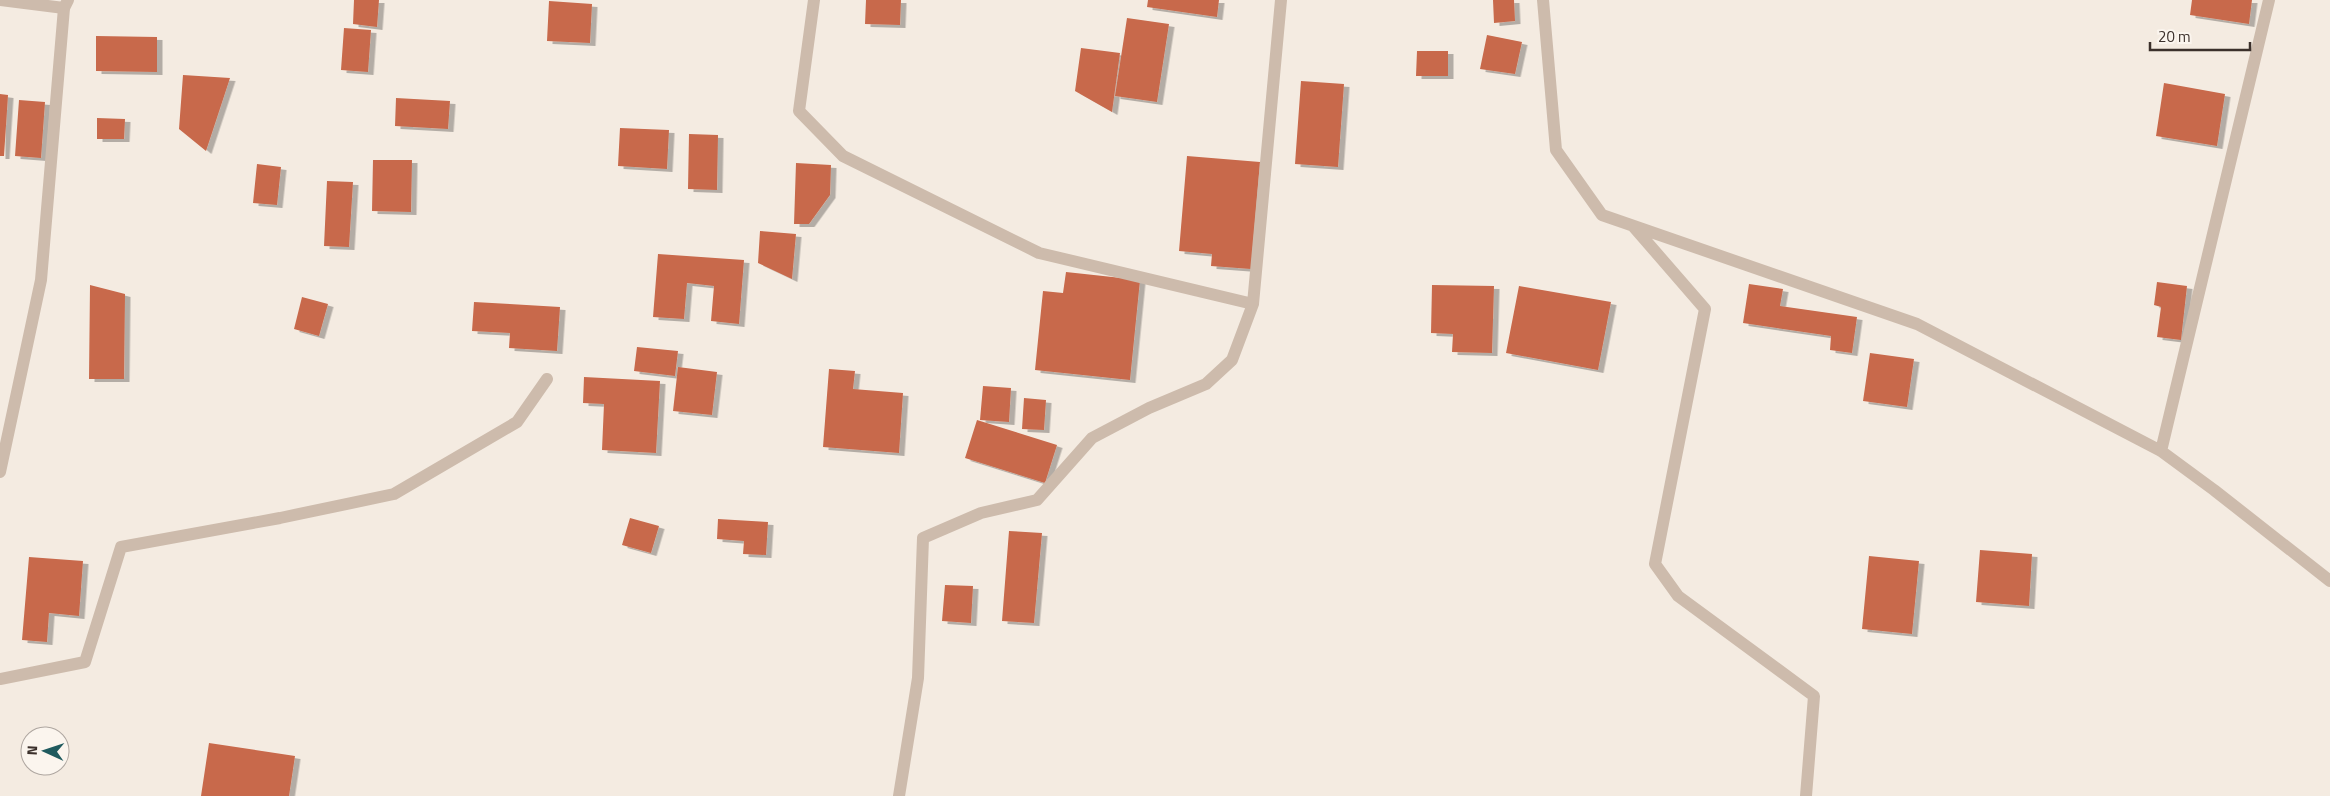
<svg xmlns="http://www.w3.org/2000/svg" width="2330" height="796" font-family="'Titillium Web',sans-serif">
<defs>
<filter id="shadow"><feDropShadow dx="5.5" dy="3" stdDeviation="0" flood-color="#0004"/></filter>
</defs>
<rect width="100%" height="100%" fill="#f4ebe1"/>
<path fill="#c8694b" filter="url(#shadow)" d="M354,0H379L377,27L353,24Z
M866,0H901L900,25L865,24Z
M1148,0H1219L1217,17L1147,7Z
M1493,0H1514L1515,21L1494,23Z
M2192,0H2252L2249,24L2190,15Z
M549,1L592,4L590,43L547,41Z
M1127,18L1169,24L1157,102L1115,96Z
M344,28L371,30L368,72L341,70Z
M1487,35L1522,42L1515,74L1480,69Z
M96,36L157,37V72L96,71Z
M1081,48L1120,53L1112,112L1075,91Z
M1417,51H1448V76H1416Z
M183,75L230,78L206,151L179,129Z
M1301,81L1344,84L1338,167L1295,164Z
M2164,83L2225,94L2217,146L2156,136Z
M0,94L8,95L4,156H0Z
M396,98L450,101L448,129L395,126Z
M19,100L45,102L41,158L15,156Z
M97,118L125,119L124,139H97Z
M620,128L669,130L667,169L618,166Z
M689,134L718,135L717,190L688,189Z
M1187,156L1260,162L1251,269L1211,266L1212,254L1179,251Z
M373,160H412L411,212L372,211Z
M796,163L831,165L830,195L809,224H794Z
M257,164L281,167L277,205L253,203Z
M327,181L353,182L349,247L324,246Z
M760,231L796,234L792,279L758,263Z
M658,254L744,260L739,324L711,321L714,286L687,283L684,319L653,317Z
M1066,272L1140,280L1130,380L1035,370L1043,291L1063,293Z
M2157,282L2187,286L2181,340L2157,337L2161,307L2154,305Z
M1749,284L1783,289L1780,306L1857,317L1852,353L1830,350L1831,336L1743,323Z
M90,285L125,294L124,379H89Z
M1432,285L1494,286L1492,353L1452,352L1453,334L1431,333Z
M1519,286L1611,302L1598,370L1506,353Z
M302,297L328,304L319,336L294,329Z
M474,302L560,307L557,351L509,348L510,333L472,331Z
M637,347L678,351L675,376L634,371Z
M1870,353L1914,359L1907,407L1863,401Z
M678,367L717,372L712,415L673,411Z
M829,369L855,371L853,389L903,393L899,453L823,447Z
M584,377L660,381L656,453L602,450L604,404L583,403Z
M983,386L1011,388L1009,422L980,420Z
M1024,398L1046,400L1044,430L1022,429Z
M977,420L1057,445L1045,483L965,458Z
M630,518L659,526L651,553L622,545Z
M718,519L768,522L766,555L743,554L744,541L717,539Z
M1009,531L1042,533L1034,623L1002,621Z
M1980,550L2032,554L2029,606L1976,602Z
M1869,556L1919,561L1912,634L1862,629Z
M29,557L83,561L79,616L49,613L47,642L22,640Z
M945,585L973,586L971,623L942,621Z
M209,743L295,756L289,796H201Z"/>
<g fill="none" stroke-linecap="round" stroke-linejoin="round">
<path stroke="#cdbbac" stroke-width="12" d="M0,0L64,8"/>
<path stroke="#cdbbac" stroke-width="12" d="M814,0L799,111L843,156L1039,253L1253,304
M1543,0L1556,150L1602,215L1917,324L2161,451L2214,490L2330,581
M1633,226L1705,309L1655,564L1678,596L1814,696L1806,796
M2161,451L2269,0
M0,679L85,662L121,547L280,518L394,494L517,422L547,379
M899,796L918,678L923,538L981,513L1037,500L1092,438L1149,408L1206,384L1232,360L1253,304L1281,0"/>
<path stroke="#cdbbac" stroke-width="12" d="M0,472L41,280L64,8L68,0"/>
</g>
<g transform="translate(45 751) rotate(273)"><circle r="24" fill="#fbf5ee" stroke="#aea6a0"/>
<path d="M0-4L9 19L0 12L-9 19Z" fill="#1f5a5e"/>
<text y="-8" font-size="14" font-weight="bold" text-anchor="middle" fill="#3b302b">N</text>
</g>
<path d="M2150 42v8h100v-8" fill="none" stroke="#3b302b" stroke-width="2.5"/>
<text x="2158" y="42" font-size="15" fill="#3b302b" stroke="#fbf5ee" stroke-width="4" paint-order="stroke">20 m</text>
</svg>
